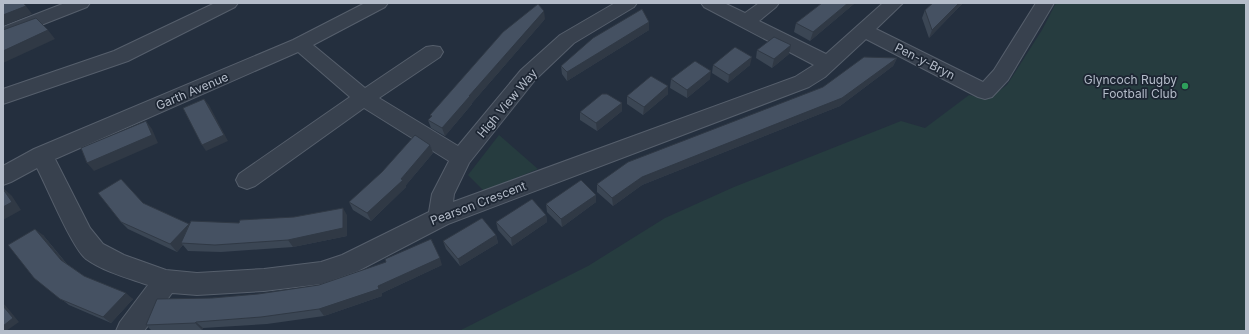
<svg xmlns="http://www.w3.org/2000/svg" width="1249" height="334" font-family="Inter,sans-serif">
<rect width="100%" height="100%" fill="#242f3e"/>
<path fill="#263c3f" d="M1056,3H1246V331H459L588,266L665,218L734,187L901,121L925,128L969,95L988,99L1007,85L1042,30Z
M499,135L538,169L484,191L468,175Z"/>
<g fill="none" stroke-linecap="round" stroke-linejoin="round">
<g stroke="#565f6c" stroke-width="2">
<path id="street" d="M65,3H90L87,7L3,40V27Z
M215,3H238L235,7L128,61L3,104V89L114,51Z
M365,3H388L385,7L313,45L365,88L426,47L433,46L440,47L443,52L440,57L379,98L458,146L521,70L560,35L615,3H637L634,7L574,43L535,80L469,163L454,194L453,202L795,77L814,65L704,7L701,3H724L745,13L759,3H779L776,7L759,21L826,54L883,3H903L876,29L983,82L994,70L1036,3H1054L1008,80L992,97L985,99L978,97L866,39L825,77L809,87L448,224L358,271L321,284L264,291L197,295L172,293L144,331H116L120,322L148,285C128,278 104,272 86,259C72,248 47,187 37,168L11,182L3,185V166L34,149L293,40ZM298,52L350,97L239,174L236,180L239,186L247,189L255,186L364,108L449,161L432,194L429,212L342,255L321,262L264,269L197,273L166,270L124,255L103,244L90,228L55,159Z"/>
</g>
<use href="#street" fill="#38414e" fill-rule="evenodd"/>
</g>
<path fill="#3b4654" d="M822,3H855L810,41L794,32L796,23Z
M933,3H963L929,38L922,18L925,10Z
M545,19L472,103V104L445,136L431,128L428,120L431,117L430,115Z
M649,22V30L567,81L562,74L561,66Z
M757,50L789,54L772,68L756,58Z
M897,58L893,66L840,106L642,185L613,206L597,192V184L823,87Z
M713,65H750L728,83L712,73Z
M671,79H710L687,98L670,88Z
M668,94L643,115L627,104V96Z
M622,111L597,131L580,120V112Z
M430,145L433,153L406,185V187L371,221L353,210L349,202Z
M596,202L562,227L547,212L546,204Z
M143,203L189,224L239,223L347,215V236L293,247L221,252L188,251L183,245L177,252L128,229L121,222Z
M546,215L547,222L512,246L498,230L496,222Z
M43,235L67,264L84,276L133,299L111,323L69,305L34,278Z
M496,235L498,243L460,266L446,249L443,241Z
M442,265L382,293V296L324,316L267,324L203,328L202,330L178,331H152L146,325L212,298L258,294L319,285Z"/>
<path fill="#303945" d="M848,3H855L810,41L813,32Z
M959,3H963L929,38L932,30Z
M26,6L32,14L3,26V15Z
M544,11L545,19L472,103V104L445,136L442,128L469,96Z
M649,22V30L567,81V72Z
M48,30L55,39L3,63V51Z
M791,45L789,54L772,68L774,59Z
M752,57L750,65L728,83L729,75Z
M897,58L893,66L840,106L642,185L613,206L612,198L642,177Z
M711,71L710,79L687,98V90Z
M668,86V94L643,115L644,107Z
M204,99L209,105L228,141L206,151L202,145Z
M622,103V111L597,131L596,123Z
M146,121L152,129L158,143L94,171L87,163Z
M430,145L433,153L406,185V187L371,221L367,213L401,179Z
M3,188L12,196L21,210L3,220Z
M596,195V202L562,227L561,219Z
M343,208L347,215V236L293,247L288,240Z
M546,215L547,222L512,246L511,238Z
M189,224L181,243L183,245L177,252L170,244Z
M35,229L43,235L69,267L61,260Z
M496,235L498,243L460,266L458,259Z
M440,258L442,265L382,293V296L324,316L319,309L378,286Z
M126,293L133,299L111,323L103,317Z
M3,304L5,305L19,322L6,331H3Z
M196,322L203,328L202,330L195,323Z"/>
<path fill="#455162" stroke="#303945" d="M3,3H23L26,6L3,15Z
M822,3H848L813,32L796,23Z
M933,3H959L932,30L925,10Z
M538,4L544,11L469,96H470L442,128L428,120L432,116L430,115L503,32Z
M642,9L649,22L567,72L561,66L593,38Z
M36,18L48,30L3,51V30Z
M774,37L791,45L774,59L757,50Z
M735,47L752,57L729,75L713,65Z
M864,57L897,58L842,98L642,177L612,198L597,184L628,162L823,87Z
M695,61L711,71L687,90L671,79Z
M651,76L668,86L644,107L627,96Z
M602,94H607L622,103L596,123L580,112Z
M204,99L224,135L202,145L183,108Z
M146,121L152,135L87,163L81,148Z
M415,135L430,145L401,179L403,180L367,213L349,202L382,172Z
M121,179L143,203L189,224L170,244L121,222L98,193Z
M581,180L596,195L561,219L546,204Z
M3,189L12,202L3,207Z
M532,199L546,215L511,238L496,222Z
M343,208V228L288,240L215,245L181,243L191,221L239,223L240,220L294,217Z
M482,218L496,235L458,259L443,241Z
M35,229L61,260L84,276L126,293L103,317L60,299L34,278L8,245Z
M431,239L440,258L378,286L379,289L319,309L261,317L196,322L195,323L146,325L157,299L212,298L258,294L319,285L386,262L385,259Z
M3,306L13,318L3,326Z"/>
<circle fill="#2e9e5b" stroke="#1d2633" stroke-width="1.5" cx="1185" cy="86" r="4"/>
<g text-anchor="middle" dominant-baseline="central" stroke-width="3.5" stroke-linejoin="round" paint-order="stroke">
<g font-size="12" fill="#b4bcc9" stroke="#1d2633">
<text transform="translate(925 61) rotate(27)">Pen-y-Bryn</text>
<text transform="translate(192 91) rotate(-23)">Garth Avenue</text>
<text transform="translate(507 103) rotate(-50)">High View Way</text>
<text transform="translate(478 203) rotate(-21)">Pearson Crescent</text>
</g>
<g font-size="12" fill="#b4bcc9" stroke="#1d2633" text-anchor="end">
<text x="1177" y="79">Glyncoch Rugby<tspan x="1177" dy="14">Football Club</tspan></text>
</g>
</g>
<rect width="1249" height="334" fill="none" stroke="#b4bcc9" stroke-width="8"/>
</svg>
